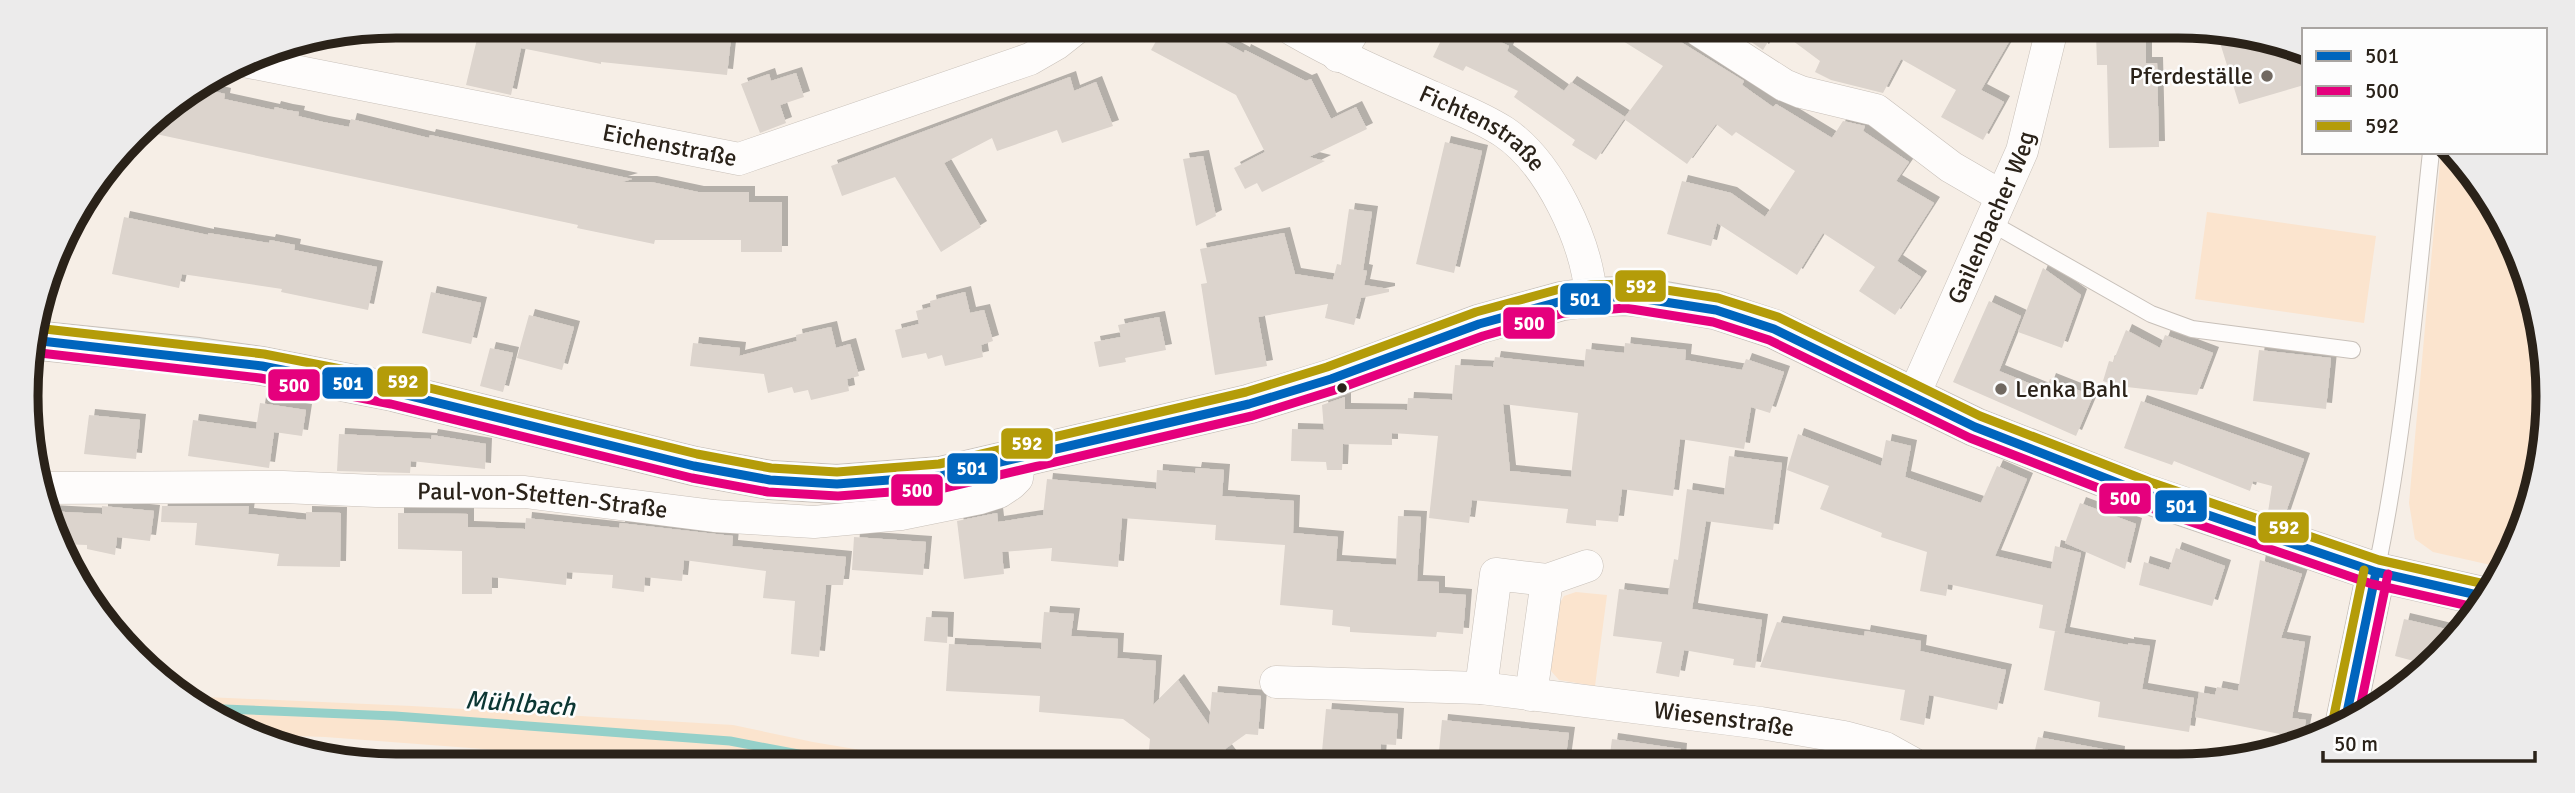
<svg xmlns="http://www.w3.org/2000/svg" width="2575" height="793" font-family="Signika,sans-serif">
<defs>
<filter id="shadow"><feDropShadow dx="6" dy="-6" stdDeviation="0" flood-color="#0004"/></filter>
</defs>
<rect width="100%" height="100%" fill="#f6eee6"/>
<path fill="#fbe4ce" d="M2441,152H2448L2487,191L2542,325V469L2504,568L2433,552L2415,539L2409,503Z
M2207,212L2376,236L2364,323L2195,299Z
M1576,592L1607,595L1595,686L1559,680L1551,671V658L1558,606L1564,596Z
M183,696L412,706L733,725L813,742L926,761L630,760L325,737L265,735L190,704Z"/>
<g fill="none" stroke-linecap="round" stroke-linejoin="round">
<path stroke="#95d0c9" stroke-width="9" d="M199,708L395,716L730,741L835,761"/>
</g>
<path fill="#dcd4cd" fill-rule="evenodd" filter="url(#shadow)" d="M471,27H543L732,28L727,75L601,62V64L521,48L511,95L466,85L477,39L470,37Z
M1163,29H1200L1244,53L1245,50L1306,81L1311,79L1331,119L1356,107L1367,129L1309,157L1325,161L1262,192L1257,183L1245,189L1234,168L1265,152L1236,95L1151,50Z
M1446,30H1475L1509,46L1507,51L1564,91L1571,82L1625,117L1663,66L1607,31H1663L1744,81L1742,85L1773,107L1776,104L1832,138L1843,121L1865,126L1863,131L1909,162L1896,181L1934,203L1897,261L1921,277L1895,315L1859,291L1875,267L1823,233L1797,275L1717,223L1711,246L1667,234L1682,181L1731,193L1765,217L1795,171L1736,132L1732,136L1716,124L1687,164L1624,119L1596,160L1572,145L1575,140L1514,97L1518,91L1466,66L1463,71L1433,57Z
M1735,31L1753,32H1774L1763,50Z
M1781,32L2014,33L1981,90L2004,102L1983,140L1941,117L1956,90L1901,59L1883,93L1831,80L1815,72L1820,61Z
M2096,33H2146V63H2157L2159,147L2109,148L2107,65H2097Z
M2217,33H2251L2304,55V85L2239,104Z
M796,73L804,97L780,105L786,123L760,133L741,84L769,74L771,81Z
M1070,77L1074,91L1096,82L1113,126L1062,143L1057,130L997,151L992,138L944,163L981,227L941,252L895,177L842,196L831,166Z
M200,88L225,94L224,99L274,110L275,107L287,110L299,112L298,116L323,122L349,127L351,119L429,138L430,135L632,179L622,182H651L698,192H749V202H782V252H741V240H655L654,244L577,228L578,225L142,131L152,118Z
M1445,142L1482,151L1454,273L1416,264Z
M1203,156L1216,216L1196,226L1183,159Z
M1349,209L1372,212L1363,270L1367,271L1364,285L1389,289V292L1361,298L1354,325L1325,318L1328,304L1258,317L1267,366L1215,375L1201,284L1207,283L1200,249L1284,233L1295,274L1333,280L1337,264L1341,265Z
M124,217L208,235V233L269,243L270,240L295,245L294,250L377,267L368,310L281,292L282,289L182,274L179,288L112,274Z
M2043,268L2081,295L2062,348L2018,332Z
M431,292L481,303L471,344L422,333Z
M965,292L970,313L984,310L993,341L981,345L983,357L945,366L942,355L928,359L926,353L902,358L895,330L919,324L916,311L931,307L930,301Z
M1989,301L2021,316L1999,371L2046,390L2050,379L2093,396L2076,436L1953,382Z
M529,315L574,327L562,370L517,358Z
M1159,317L1166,350L1125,358L1126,362L1099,367L1094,342L1121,337L1118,325Z
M831,327L836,348L850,344L859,376L847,379L849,391L811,400L808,390L794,393L792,387L768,393L764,374L690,366L693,343L740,348L739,356L797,341L796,335Z
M2126,330L2160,348L2165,335L2213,353L2197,395L2118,386L2103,381L2109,361L2113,362Z
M1625,343L1686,350L1685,360L1742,370L1746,359L1784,372L1770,413L1751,407L1744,449L1680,439L1673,496L1622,489L1618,522L1596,520V526L1566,523L1568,509L1472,500L1469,523L1429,518L1438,436L1392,433V445L1343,444L1342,470H1327L1326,462L1291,461L1292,429L1324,430L1322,405L1345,397V409L1407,410L1408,398L1452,400L1455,365L1493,367L1495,357L1584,367L1586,349L1624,353ZM1503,404L1578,413L1571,477L1510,471Z
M490,348L513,353L503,392L480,386Z
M2259,350L2331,358L2326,409L2253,401Z
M2141,401L2304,459L2284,518L2268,512L2272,486L2253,481L2250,491L2174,461L2172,465L2124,448Z
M260,403L306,410L302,436L274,432L269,468L188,456L193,420L256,429Z
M89,415L140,420L136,459L84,454Z
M339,434L431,439L432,435L486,444L485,469L411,461L410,473L337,471Z
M1798,434L1881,466L1886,440L1911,446L1905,477L1981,503L1997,466L2027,479L1995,556L2051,569L2055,546L2081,553L2064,633L2128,645V643L2150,646L2142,689L2194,698L2189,732L2098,717L2100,702L2044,690L2055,631L2059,632L2039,628L2043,605L1948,584L1946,596L1920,591L1927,552L1881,537L1882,533L1820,509L1829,486L1787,470Z
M1729,456L1782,463L1773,530L1706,521L1692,609L1762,620L1755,668L1733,665L1734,659L1684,650L1679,677L1656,673L1662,642L1613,636L1619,589L1668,595L1674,559L1678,560L1687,489L1724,495Z
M1196,468L1224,470L1222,496L1294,501L1293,533L1338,537L1336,561L1396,565L1398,516L1421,517L1417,581L1439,582V593L1466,595L1463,634L1437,632L1436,637L1350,632V627L1332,625L1333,610L1280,605L1285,545L1215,540L1216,525L1122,518L1118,567L1051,561L1052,548L1002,552L1004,574L964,579L957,521L997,513L998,522L1043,515L1047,479L1156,489L1157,470L1195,473Z
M2080,503L2136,524L2125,569L2065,543Z
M102,506L154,511L150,541L117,537L115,555L87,549V545L62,544L47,511L102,514Z
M162,506H249L248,514L306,520V512L341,513L340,567L277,566L279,554L195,545L197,523L161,522Z
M398,513L468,514V527L525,529L526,518L619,528L620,523L733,536L732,546L846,557L843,585H826L819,657L791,654L795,601L763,598L766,571L684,560L682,581L645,577L644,592L612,588L613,575L567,572L566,585L492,577V594H462V551L398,549Z
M854,537L926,542L923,575L852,570Z
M2176,548L2225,566L2212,606L2139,585L2144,562L2169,570Z
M2260,560L2302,574L2281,638L2305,642L2292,718L2306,720L2302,741L2278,748L2280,734L2195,717L2199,692L2215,695L2217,687L2238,691Z
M1044,612L1074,614L1071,636L1118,639L1117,658L1156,661L1153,705L1178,680L1209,725L1212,692L1261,696L1258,735L1246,734L1225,749L1234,761H1206V760L1165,756L1148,761L1150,739L1123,719L1039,712L1040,696L946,691L949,644L1041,649Z
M926,617L948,618L947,643L924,641Z
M2404,619L2421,623L2458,632L2432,664H2425L2395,656Z
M1777,622L1864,636L1865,631L1921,641L1920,651L2006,670L1997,710L1929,695L1924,725L1900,720L1905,690L1760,667Z
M1326,709L1398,714L1396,745L1381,744L1380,762H1321Z
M1442,720L1569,733L1565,762H1438Z
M2038,737L2119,752L2118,763H2032Z
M1612,739L1681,749L1680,762H1609Z"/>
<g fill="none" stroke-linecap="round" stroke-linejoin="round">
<g stroke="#c8c0b9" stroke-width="18">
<path id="lane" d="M1991,223L2151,314L2192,329L2352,350
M2376,572C2405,434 2416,292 2431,152"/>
</g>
<g stroke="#c8c0b9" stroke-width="33">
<g id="street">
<path id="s1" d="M1293,30C1338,56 1384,76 1432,97C1456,108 1481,117 1504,132C1550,163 1587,242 1591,297"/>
<path d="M1700,31L1784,85L1801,92L1876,110L1951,167L2001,196"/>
<path d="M1338,56L1354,30"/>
<path id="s2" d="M244,61L739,159L1030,59L1056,44L1075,29"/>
<path id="s3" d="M1913,397L2022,151L2051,33"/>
<path id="s4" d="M39,488L283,487L376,491L525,492L714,516L814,522L901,514L980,498L999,492L1011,484L1017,478L1020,457"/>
<path id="s5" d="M1276,682L1481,688L1761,723L1844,737L1885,748L1912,763"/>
<path d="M1481,688L1496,574L1547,580L1587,566"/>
<path d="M1531,695L1547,580"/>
</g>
</g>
<g stroke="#c8c0b9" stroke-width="40">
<path id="secondary" d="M32,340L198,357L262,366L394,392L694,466L770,480L837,484L941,476L1249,404L1331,379L1479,324L1562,301L1591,297L1626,296L1659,300L1716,310L1774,329L1975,427L2146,494L2376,572L2486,597
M2344,727L2376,572"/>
</g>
<use href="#lane" stroke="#fefcfb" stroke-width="16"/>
<use href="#street" stroke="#fefcfb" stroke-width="32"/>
<use href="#secondary" stroke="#eaefee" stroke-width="38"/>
<g stroke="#fdfdfd" stroke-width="14">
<path id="bus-1" d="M32,340L262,366L394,392L694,466L770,480L837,484L941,476L1249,404L1331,379L1479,324L1562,301L1626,296L1716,310L1774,329L1975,427L2146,494L2376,572L2486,597
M2344,727L2376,572"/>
</g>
<g stroke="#fdfdfd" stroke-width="14">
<path id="bus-2" d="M31,352L260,378L391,404L692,478L768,492L838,496L944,488L1252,416L1335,390L1483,336L1564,313L1625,308L1713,322L1769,340L1970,438L2142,505L2372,584L2478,608
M2358,718L2388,574"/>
</g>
<g stroke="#fdfdfd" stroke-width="14">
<path id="bus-3" d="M36,328L264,354L397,380L697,454L771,468L837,472L939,464L1246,392L1327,367L1476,312L1560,289L1591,285L1627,284L1718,298L1778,317L1980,416L2150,482L2379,560L2489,585
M2332,725L2364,570"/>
</g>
<use href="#bus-1" stroke="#0065bd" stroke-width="9"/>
<use href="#bus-2" stroke="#e5007d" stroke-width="9"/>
<use href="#bus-3" stroke="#b49c09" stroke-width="9"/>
</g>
<g fill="#716961" stroke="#fdfdfd" stroke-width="2.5">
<circle cx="2267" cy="76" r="7"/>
<circle cx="2001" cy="389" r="7"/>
</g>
<circle fill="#2a2219" stroke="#fdfdfd" stroke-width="2.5" cx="1342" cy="388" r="6"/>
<g text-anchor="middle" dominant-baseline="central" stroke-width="5" stroke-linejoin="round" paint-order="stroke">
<g font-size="24" fill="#2a2219" stroke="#fdfdfd" text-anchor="end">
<text x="2253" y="76">Pferdeställe</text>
<text x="2015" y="389" text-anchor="start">Lenka Bahl</text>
</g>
<g font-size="24" fill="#2a2219" stroke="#fdfdfd">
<text stroke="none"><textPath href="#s1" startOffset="214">Fichtenstraße</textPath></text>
<text stroke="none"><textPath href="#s2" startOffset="434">Eichenstraße</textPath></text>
<text stroke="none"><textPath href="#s3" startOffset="196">Gailenbacher Weg</textPath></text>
<text stroke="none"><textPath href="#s4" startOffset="504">Paul-von-Stetten-Straße</textPath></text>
<text stroke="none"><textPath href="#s5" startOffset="450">Wiesenstraße</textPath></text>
</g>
<g font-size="26" font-style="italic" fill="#0b3633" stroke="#fdfdfd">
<text transform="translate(520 704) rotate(4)">Mühlbach</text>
</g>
</g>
<path d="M0 0H2575V793H0ZM396 38H2178A358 358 0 0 1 2536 396V396A358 358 0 0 1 2178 754H396A358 358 0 0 1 38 396V396A358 358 0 0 1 396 38Z" fill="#ecebeb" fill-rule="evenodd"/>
<path fill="none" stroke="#2a2219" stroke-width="9" d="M396 38H2178A358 358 0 0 1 2536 396V396A358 358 0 0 1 2178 754H396A358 358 0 0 1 38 396V396A358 358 0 0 1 396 38Z"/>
<g stroke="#fdfdfd" stroke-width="2.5">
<rect x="1614" y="269" width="53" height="34" rx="7" fill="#b49c09"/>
<rect x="1559" y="282" width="53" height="34" rx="7" fill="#0065bd"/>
<rect x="1502" y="306" width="54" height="34" rx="7" fill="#e5007d"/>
<rect x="376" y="365" width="53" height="33" rx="7" fill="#b49c09"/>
<rect x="321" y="366" width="53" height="34" rx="7" fill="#0065bd"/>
<rect x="267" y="368" width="54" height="34" rx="7" fill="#e5007d"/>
<rect x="1000" y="427" width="54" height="33" rx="7" fill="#b49c09"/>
<rect x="946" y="452" width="53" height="33" rx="7" fill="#0065bd"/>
<rect x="890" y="473" width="54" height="34" rx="7" fill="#e5007d"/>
<rect x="2098" y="482" width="54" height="33" rx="7" fill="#e5007d"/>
<rect x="2154" y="489" width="54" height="34" rx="7" fill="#0065bd"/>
<rect x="2257" y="511" width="53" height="33" rx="7" fill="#b49c09"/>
</g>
<g font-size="19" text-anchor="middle" font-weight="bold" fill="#fff">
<text x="1641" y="293">592</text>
<text x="1585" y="306">501</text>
<text x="1529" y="330">500</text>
<text x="403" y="388">592</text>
<text x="348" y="390">501</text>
<text x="294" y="392">500</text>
<text x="1027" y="450">592</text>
<text x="972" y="475">501</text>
<text x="917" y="497">500</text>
<text x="2125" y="505">500</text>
<text x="2181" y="513">501</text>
<text x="2284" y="534">592</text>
</g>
<rect x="2302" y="28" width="245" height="126" fill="#fdfdfd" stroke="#a9a5a2" stroke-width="2"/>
<rect x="2316" y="51" width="35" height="10" fill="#0065bd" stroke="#a9a5a2" stroke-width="2"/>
<text x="2365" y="63" font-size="21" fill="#2a2219">501</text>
<rect x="2316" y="86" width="35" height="10" fill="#e5007d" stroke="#a9a5a2" stroke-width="2"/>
<text x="2365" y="98" font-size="21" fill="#2a2219">500</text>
<rect x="2316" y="121" width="35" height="10" fill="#b49c09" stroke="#a9a5a2" stroke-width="2"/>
<text x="2365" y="133" font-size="21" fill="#2a2219">592</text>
<path d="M2323 751v10h212v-10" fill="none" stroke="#2a2219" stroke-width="3.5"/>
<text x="2334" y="751" font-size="21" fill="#2a2219" stroke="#fdfdfd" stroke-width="5" paint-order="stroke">50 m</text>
</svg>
